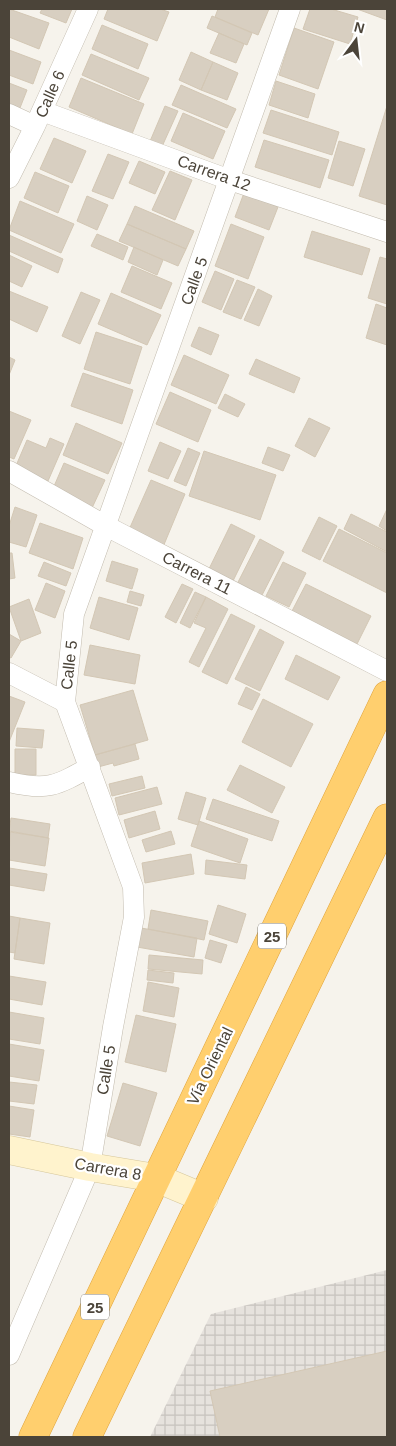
<svg xmlns="http://www.w3.org/2000/svg" width="396" height="1446" font-family="Helvetica,sans-serif">
<defs>
<pattern id="industrial-grid" width="8" height="8" patternUnits="userSpaceOnUse" patternTransform="scale(1.25)"><rect width="8" height="8" fill="#e6e2dd"/><path d="M0 4h8M4 0v8" fill="none" stroke="#c7c3be"/></pattern>
</defs>
<rect width="100%" height="100%" fill="#f6f3ec"/>
<path fill="url(#industrial-grid)" d="M387,1270V1437H150L211,1314Z"/>
<path fill="#d8cfc1" stroke="#d3c7b4" d="M9,9L49,23L39,49L9,37Z
M42,9H72L66,23L40,13Z
M108,9H160L169,12L157,41L104,19Z
M218,9H269L258,35L215,17Z
M310,9H331L358,17L350,44L303,29Z
M357,9H387V20Z
M212,16L252,33L247,45L207,28Z
M102,25L148,44L138,69L92,49Z
M294,28L334,42L318,89L279,75Z
M219,33L244,44L236,63L210,53Z
M9,50L41,62L33,84L9,75Z
M191,52L213,62L201,90L179,80Z
M91,54L149,78L139,100L82,75Z
M213,62L238,73L227,100L201,90Z
M81,78L144,104L132,134L69,107Z
M276,81L315,94L308,118L269,105Z
M9,83L27,90L18,113L9,109Z
M181,85L236,109L227,128L172,105Z
M165,106L178,111L160,151L148,146Z
M387,106V205L359,196Z
M271,110L339,132L332,155L263,133Z
M183,113L225,131L213,159L171,141Z
M54,138L86,151L72,183L40,169Z
M264,140L329,160L320,188L255,167Z
M339,141L365,149L353,186L328,178Z
M108,154L129,162L113,199L92,191Z
M139,161L165,172L155,194L129,183Z
M170,171L192,180L175,220L152,210Z
M35,172L69,186L58,213L24,198Z
M244,193L278,207L269,230L235,217Z
M87,196L108,205L97,230L77,221Z
M20,201L74,224L61,253L9,230Z
M135,206L194,231L186,249L127,224Z
M127,224L186,249L178,266L119,241Z
M231,224L264,237L248,279L215,266Z
M312,231L370,249L362,275L304,257Z
M97,234L128,247L123,260L91,246Z
M9,235L63,259L58,273L9,251Z
M134,247L163,260L157,275L128,262Z
M9,255L32,266L22,287L9,281Z
M380,257L387,259V304L368,298Z
M132,266L172,283L161,309L121,292Z
M215,271L234,279L221,310L202,302Z
M237,280L255,287L241,319L223,312Z
M258,289L272,296L259,326L244,320Z
M9,291L48,307L37,332L9,319Z
M81,292L100,300L80,344L62,336Z
M111,293L161,315L147,345L98,324Z
M376,304L387,308V345L366,338Z
M199,327L219,335L211,355L191,346Z
M96,332L142,347L130,384L84,369Z
M184,355L229,375L216,404L171,385Z
M9,357L15,360L9,375Z
M256,359L300,378L294,393L249,374Z
M83,373L133,390L122,424L71,406Z
M170,392L211,410L198,442L156,424Z
M225,394L245,404L238,417L218,408Z
M9,411L31,420L14,459L9,457Z
M309,418L330,428L315,457L295,446Z
M76,423L122,443L108,474L63,455Z
M50,438L64,444L48,481L15,468L27,440L46,448Z
M160,442L181,451L168,479L148,471Z
M268,447L290,455L283,471L262,463Z
M188,448L200,453L186,486L174,481Z
M204,451L276,475L260,520L189,496Z
M64,463L105,480L92,508L52,491Z
M151,480L185,494L163,547L128,532Z
M15,507L37,515L26,547L9,542V526Z
M387,509V531L379,526Z
M351,514L387,532V552L344,529Z
M319,517L337,526L320,560L302,551Z
M40,523L83,538L73,569L29,553Z
M231,524L255,536L231,585L207,573Z
M339,529L387,553V593L323,561Z
M260,539L284,552L259,601L234,590Z
M9,553H12L15,578L9,579Z
M112,561L138,569L132,589L106,581Z
M44,562L71,573L66,586L38,576Z
M283,562L306,573L289,607L266,596Z
M46,583L65,591L55,618L35,610Z
M182,584L193,589L176,623L165,617Z
M306,584L371,616L357,644L292,611Z
M130,591L144,595L141,606L127,602Z
M195,592L206,597L190,628L180,623Z
M99,597L138,608L129,640L90,628Z
M206,597L228,609L199,667L189,662L206,628L194,623Z
M29,599L41,633L21,641L9,607Z
M231,614L255,626L227,684L202,672Z
M260,629L284,642L260,691L235,679Z
M9,634L21,641L11,658L9,657Z
M90,645L140,655L135,684L84,675Z
M296,655L340,677L328,700L285,679Z
M246,687L260,694L252,710L238,704Z
M133,690L148,740L95,755L80,705Z
M9,696L25,702L9,742Z
M263,699L313,724L291,767L242,742Z
M17,728L44,730L42,748L16,746Z
M135,744L139,759L114,766L113,763L98,767L95,755Z
M15,749H36V775H15Z
M240,765L285,787L272,813L227,790Z
M142,776L145,788L112,796L109,784Z
M157,787L162,804L119,815L115,798Z
M186,792L206,798L198,825L178,819Z
M213,799L279,821L272,841L206,819Z
M155,811L160,829L129,838L124,820Z
M11,818L50,824L48,838L9,831Z
M199,821L248,839L240,863L191,846Z
M171,831L175,844L146,852L142,840Z
M10,832L49,838L45,866L9,860Z
M191,854L194,874L145,883L142,863Z
M206,860L247,865L245,879L205,874Z
M9,868L47,874L44,891L9,885Z
M218,905L246,914L237,943L209,934Z
M151,910L208,921L204,940L148,929Z
M9,916L20,918L15,953L9,952Z
M20,918L50,923L44,964L14,959Z
M141,928L197,938L194,957L137,947Z
M210,940L227,945L221,963L205,958Z
M149,955L203,960L202,974L148,969Z
M148,970L174,973L173,983L147,980Z
M9,976L46,982L42,1005L9,999Z
M148,982L179,988L174,1017L143,1011Z
M9,1012L44,1018L40,1044L9,1039Z
M136,1015L176,1024L166,1072L125,1062Z
M9,1044L44,1050L39,1081L9,1076Z
M9,1082L37,1085L34,1104L9,1101Z
M123,1083L157,1093L140,1146L107,1136Z
M9,1106L34,1110L30,1137L9,1134Z
M387,1351V1437H220L210,1391Z"/>
<g fill="none" stroke-linecap="round" stroke-linejoin="round">
<g stroke="#c2bbae" stroke-width="21">
<path id="street" d="M42,111L230,180L387,232
M9,114L35,126
M9,178L35,126L88,9
M9,471L106,526L387,671
M9,673L65,702
M9,782C47,791 56,786 90,767
M9,1355L90,1167L113,1027L134,917L133,887L65,702L74,614L290,9"/>
</g>
<g stroke="#d6c79b" stroke-width="29">
<path id="secondary" d="M9,1150L90,1167L156,1178L204,1198"/>
</g>
<g stroke="#e0a43c" stroke-width="29">
<path id="highway" d="M33,1437L387,695
M87,1437L387,818"/>
</g>
<use href="#street" stroke="#fff" stroke-width="20"/>
<use href="#secondary" stroke="#fff3cd" stroke-width="28"/>
<use href="#highway" stroke="#ffcf6e" stroke-width="28"/>
</g>
<g text-anchor="middle" dominant-baseline="central" stroke-width="4.5" stroke-linejoin="round" paint-order="stroke">
<g fill="#fff" stroke="#817c74" stroke-width="1">
<rect x="258" y="923.5" width="28" height="25" rx="4"/>
<rect x="81" y="1294.5" width="28" height="25" rx="4"/>
</g>
<g font-size="15" font-weight="bold" fill="#4b4439">
<text x="272" y="936">25</text>
<text x="95" y="1307">25</text>
</g>
<g font-size="16" fill="#4b4439" stroke="#fff">
<text transform="translate(50 94) rotate(-66)">Calle 6</text>
<text transform="translate(214 173) rotate(20)">Carrera 12</text>
<text transform="translate(194 281) rotate(-70)">Calle 5</text>
<text transform="translate(197 573) rotate(27)">Carrera 11</text>
<text transform="translate(69 665) rotate(-84)">Calle 5</text>
<text transform="translate(210 1066) rotate(-64)">Vía Oriental</text>
<text transform="translate(106 1070) rotate(-81)">Calle 5</text>
<text transform="translate(108 1169) rotate(10)">Carrera 8</text>
</g>
</g>
<rect width="396" height="1446" fill="none" stroke="#4b4439" stroke-width="20"/>
<g transform="translate(356 40) rotate(15)" stroke="#ffffff" stroke-width="4" paint-order="stroke">
<path d="M0-4L9 19L0 12L-9 19Z" fill="#4b4439"/>
<text y="-8" font-size="14" font-weight="bold" text-anchor="middle" fill="#4b4439">N</text>
</g>
</svg>
